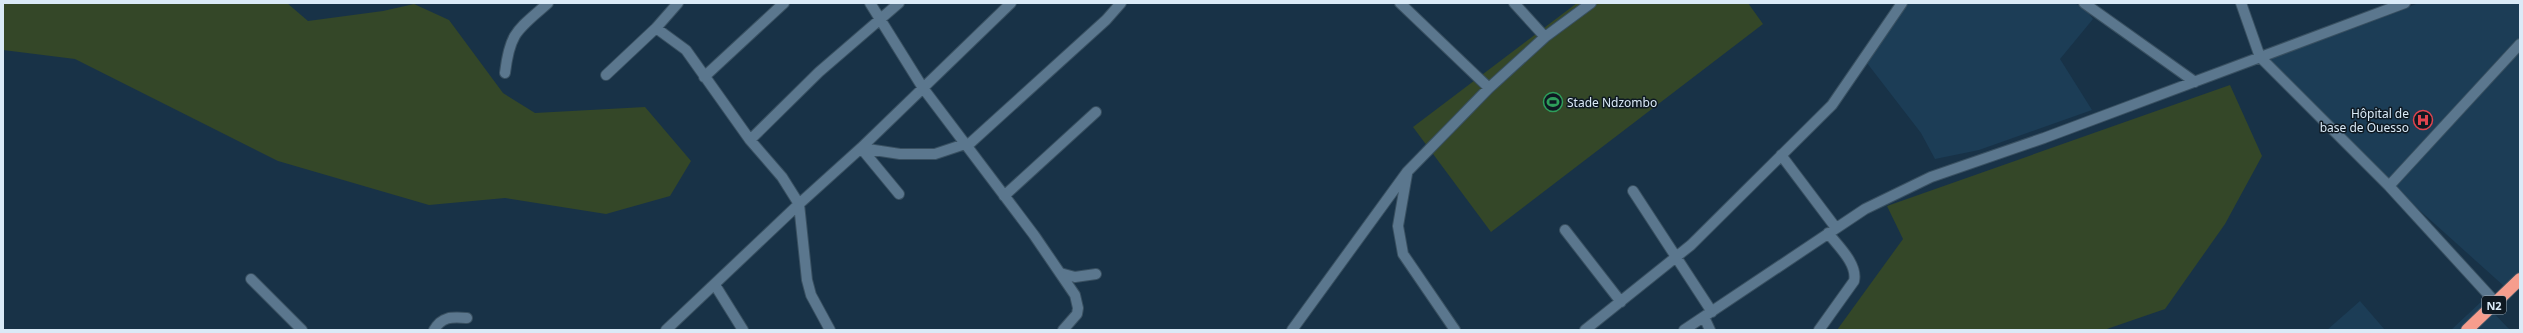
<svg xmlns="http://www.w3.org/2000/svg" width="2523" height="333" font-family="'Noto Sans',sans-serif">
<rect width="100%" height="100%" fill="#183247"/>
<path fill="#1c3d56" d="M1907,3H2075L2086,10L2093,19L2060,59L2092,110L1979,150L1935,159L1921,133L1867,63Z
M2419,3H2520V272L2505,287L2387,181L2266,58Z
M2360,301L2385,330H2327Z
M2482,301L2510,330H2451Z"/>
<path fill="#344728" d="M3,3H287L308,21L383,11L414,4L449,20L503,93L535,113L645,107L691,161L670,196L606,214L505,198L429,205L278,161L75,59L3,50Z
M1577,3H1748L1763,24L1491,232L1413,127Z
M2230,85L2262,156L2225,224L2165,309L2104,330H1837L1903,239L1887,206Z"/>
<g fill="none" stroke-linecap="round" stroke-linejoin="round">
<g stroke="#395061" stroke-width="12">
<path id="street" d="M870,3L923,88L1034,235L1075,295L1078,308L1077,314L1063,330
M1400,3L1489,88
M1514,3L1545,37
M2084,3L2195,82
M2241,3L2260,57L2389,186L2497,304
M656,28L686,50L750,140L782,177L799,204L807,280L811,295L830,330
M505,73C510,31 518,30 548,3
M606,75L656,28L678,3
M704,77L784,3
M750,140L819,72L899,3
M967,146L1106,20L1121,3
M861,148L900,154H935L965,144
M861,148L899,194
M1781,155L1836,228
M1407,174L1398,226L1403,254L1455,330
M2389,186L2520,44
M1633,191L1712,312
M1004,196L1096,112
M1565,230L1621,302
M1060,273L1075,277L1096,274
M251,279L302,330
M715,285L743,330
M1704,317L1710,330
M434,330C442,316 452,317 467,318
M666,330L799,204L861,148L1011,3
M1292,330L1407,172L1489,88L1545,37L1591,3
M1585,330L1691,245L1832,105L1902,3
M1684,330L1865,209L1931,177L2044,138L2405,3
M1819,330L1854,281C1858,264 1838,246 1828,233"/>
</g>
<g stroke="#395061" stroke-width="14">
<path id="highway" d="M2467,330L2520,279"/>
</g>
<use href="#street" stroke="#5b778e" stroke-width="10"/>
<use href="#highway" stroke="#f69d8d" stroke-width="12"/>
</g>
<defs>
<g id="stadium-ring" transform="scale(1)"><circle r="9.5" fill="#0e1922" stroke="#2e9e5b" stroke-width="1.5"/><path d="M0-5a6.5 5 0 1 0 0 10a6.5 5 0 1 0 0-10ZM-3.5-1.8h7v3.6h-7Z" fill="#2e9e5b"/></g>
<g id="hospital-ring" transform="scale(1)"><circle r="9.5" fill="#0e1922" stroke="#e0444e" stroke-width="1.5"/><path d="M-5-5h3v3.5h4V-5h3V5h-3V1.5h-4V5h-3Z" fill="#e0444e"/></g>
</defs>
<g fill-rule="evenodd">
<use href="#stadium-ring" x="1553" y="102"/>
<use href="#hospital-ring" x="2423" y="120"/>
</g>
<g text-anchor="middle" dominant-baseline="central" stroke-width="3" stroke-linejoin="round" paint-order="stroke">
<rect fill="#0e1922" stroke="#9dabb7" stroke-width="1" x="2482" y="296" width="24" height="18" rx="3"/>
<g font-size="11" font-weight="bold" fill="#daeaf7">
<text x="2494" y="305">N2</text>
</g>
<g font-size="12" fill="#daeaf7" stroke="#0e1922" text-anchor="start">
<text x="1567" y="102">Stade Ndzombo</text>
<text x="2409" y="113" text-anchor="end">Hôpital de<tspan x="2409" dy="14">base de Ouesso</tspan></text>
</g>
</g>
<rect width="2523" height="333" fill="none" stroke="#daeaf7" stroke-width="8"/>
</svg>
